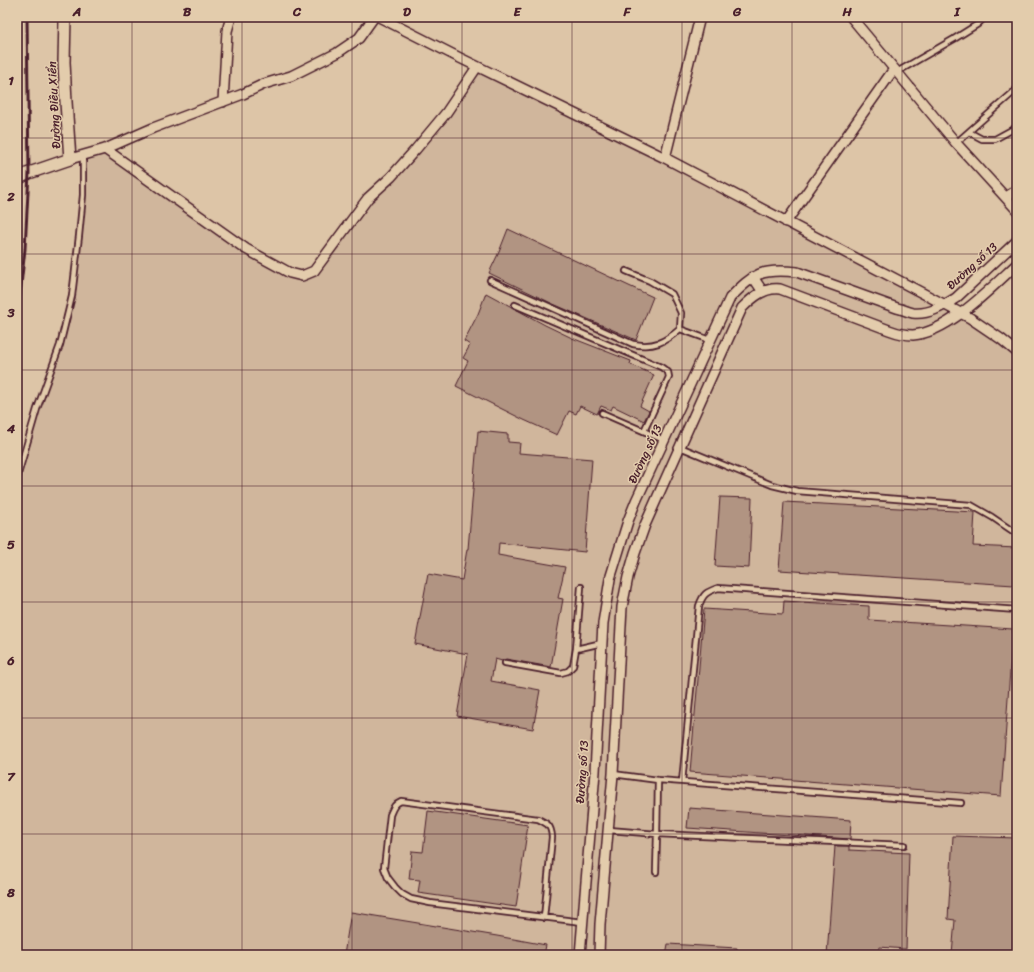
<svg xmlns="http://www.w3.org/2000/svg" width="1034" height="972" font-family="Sriracha,sans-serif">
<rect width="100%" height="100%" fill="#ddc5a7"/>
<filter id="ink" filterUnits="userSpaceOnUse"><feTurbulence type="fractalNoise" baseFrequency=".025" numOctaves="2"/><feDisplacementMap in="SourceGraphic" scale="8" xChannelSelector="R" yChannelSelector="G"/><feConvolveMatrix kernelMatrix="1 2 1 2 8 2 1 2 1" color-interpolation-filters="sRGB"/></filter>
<g filter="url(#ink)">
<path fill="#d0b69c" d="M478,72L664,162L968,322L998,342L1017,357V955H17V487L39,409L62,347L74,297L82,236L85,198L86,158L104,153L302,280L371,200Z"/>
<path fill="#b19482" stroke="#4a1f2b" d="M508,229L629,286L653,297L636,340L551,303L489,273L499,252Z
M486,293L545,325L572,338L631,361L630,364L654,375L640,406L649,411L644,421L613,406L611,410L601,406L597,414L580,406L576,414L569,411L557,435L524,420L456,386L468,361L463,358L470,345L464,341L478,314Z
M478,431L508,434V442L520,443L519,453L592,459L585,552L499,543L498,555L565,567L558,598L563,599L551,667L506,659L502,661L495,659L491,681L540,690L533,729L457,716L468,654L415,644L428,574L462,580L467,549H468Z
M720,497L752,498L749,568L715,566Z
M784,502L975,512L973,546L1017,548L1014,585L779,570Z
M784,601L869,606V620L1013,629L1001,796L690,772L704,609L783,614Z
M689,808L851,820L850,839L687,828Z
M428,811L528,825L516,907L418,893L420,880L409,879L412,851L423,852Z
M953,836L1017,838V942L1009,955H952L955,920L948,919Z
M835,846H849V850L909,853L906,949L879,947V955H827Z
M351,912L497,936L546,945L544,955H344Z
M668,944L737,948V955H666Z"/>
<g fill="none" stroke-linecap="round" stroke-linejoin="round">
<g stroke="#4a1f2b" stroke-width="8">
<path id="service" d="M897,72L954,39L978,24L985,17
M969,132L982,139H995L1017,127
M956,143L1017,89
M490,280L633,344C654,348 665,342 680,329L681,313L672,294L650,281L626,271
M515,305L661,367L668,372L669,377L644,431
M680,329L710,340
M602,413L664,440
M680,447L772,485L797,491L971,505L992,517L1017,534
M17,478L37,409L60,345L72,296L79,236L83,195V155
M576,649L602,643
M505,663L561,673L568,671L573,666L576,649L581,587
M613,774L658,780L961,803
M682,782L699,606C703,594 706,592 718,588L1017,610
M609,830L657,834L904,845
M656,872L657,834L658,780
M544,918L552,837C551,825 548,824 538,819L401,801C394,804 393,808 390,815L384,868L388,878L395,887L402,894L411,899L430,903L582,922"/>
</g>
<g stroke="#4a1f2b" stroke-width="12">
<path id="minor" d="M379,17L460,58L665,158L970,318L1001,339L1017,352
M851,17L956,143L1017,210
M223,102L227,31L231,17
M105,149L246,249L290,273L302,276L314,271L368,198L391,177L416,149L446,113L477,67
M665,158L700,17
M70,159L105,149L153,128L243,94L264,84L291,76L337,53L359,38L374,17
M1006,197L1017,190
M786,222L894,69
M753,277L763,292
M580,955L595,772L603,623L610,579L628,521L636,501L730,298C754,273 762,268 797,272L897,308C902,309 908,312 913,313C929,315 943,306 956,298L1017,241
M599,955L600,924L613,774L622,607L628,577L635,553L645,525L742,308C752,298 764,287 780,289L889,330C897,333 904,335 913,335C948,333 992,287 1017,264"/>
</g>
<g stroke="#4a1f2b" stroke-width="14">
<path id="tertiary" d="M17,179L29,173L70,159L66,102L64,62L65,17"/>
</g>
<use href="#service" stroke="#e3ccac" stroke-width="4.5"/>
<use href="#minor" stroke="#e3ccac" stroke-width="9"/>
<use href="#tertiary" stroke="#e3ccac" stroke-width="11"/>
<path stroke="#4a1f2b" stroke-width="3" d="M17,321L25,249L29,173L27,17"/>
</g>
</g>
<path fill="none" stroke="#4a1f2b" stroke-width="1" stroke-opacity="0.55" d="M132,17V955M242,17V955M352,17V955M462,17V955M572,17V955M682,17V955M792,17V955M902,17V955M17,138H1017M17,254H1017M17,370H1017M17,486H1017M17,602H1017M17,718H1017M17,834H1017"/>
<g text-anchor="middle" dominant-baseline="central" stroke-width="3" stroke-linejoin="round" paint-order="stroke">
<g font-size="12" fill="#4a1f2b" stroke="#e3ccac">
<text transform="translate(54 105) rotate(-93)">Đường Điều Xiển</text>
<text transform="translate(972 266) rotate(-42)">Đường số 13</text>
<text transform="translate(645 454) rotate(-65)">Đường số 13</text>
<text transform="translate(582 772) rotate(-86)">Đường số 13</text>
</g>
</g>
<rect width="1034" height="972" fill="none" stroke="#e3ccac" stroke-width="44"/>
<rect x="22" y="22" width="990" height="928" fill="none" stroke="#4a1f2b" stroke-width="1.5"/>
<g font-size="13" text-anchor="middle" font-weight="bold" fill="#4a1f2b">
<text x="77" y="16">A</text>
<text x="187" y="16">B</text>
<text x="297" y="16">C</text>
<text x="407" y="16">D</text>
<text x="517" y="16">E</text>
<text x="627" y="16">F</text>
<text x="737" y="16">G</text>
<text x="847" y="16">H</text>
<text x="957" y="16">I</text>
<text x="11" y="85">1</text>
<text x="11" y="201">2</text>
<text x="11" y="317">3</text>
<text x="11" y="433">4</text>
<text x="11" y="549">5</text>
<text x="11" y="665">6</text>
<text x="11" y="781">7</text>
<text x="11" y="897">8</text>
</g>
</svg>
